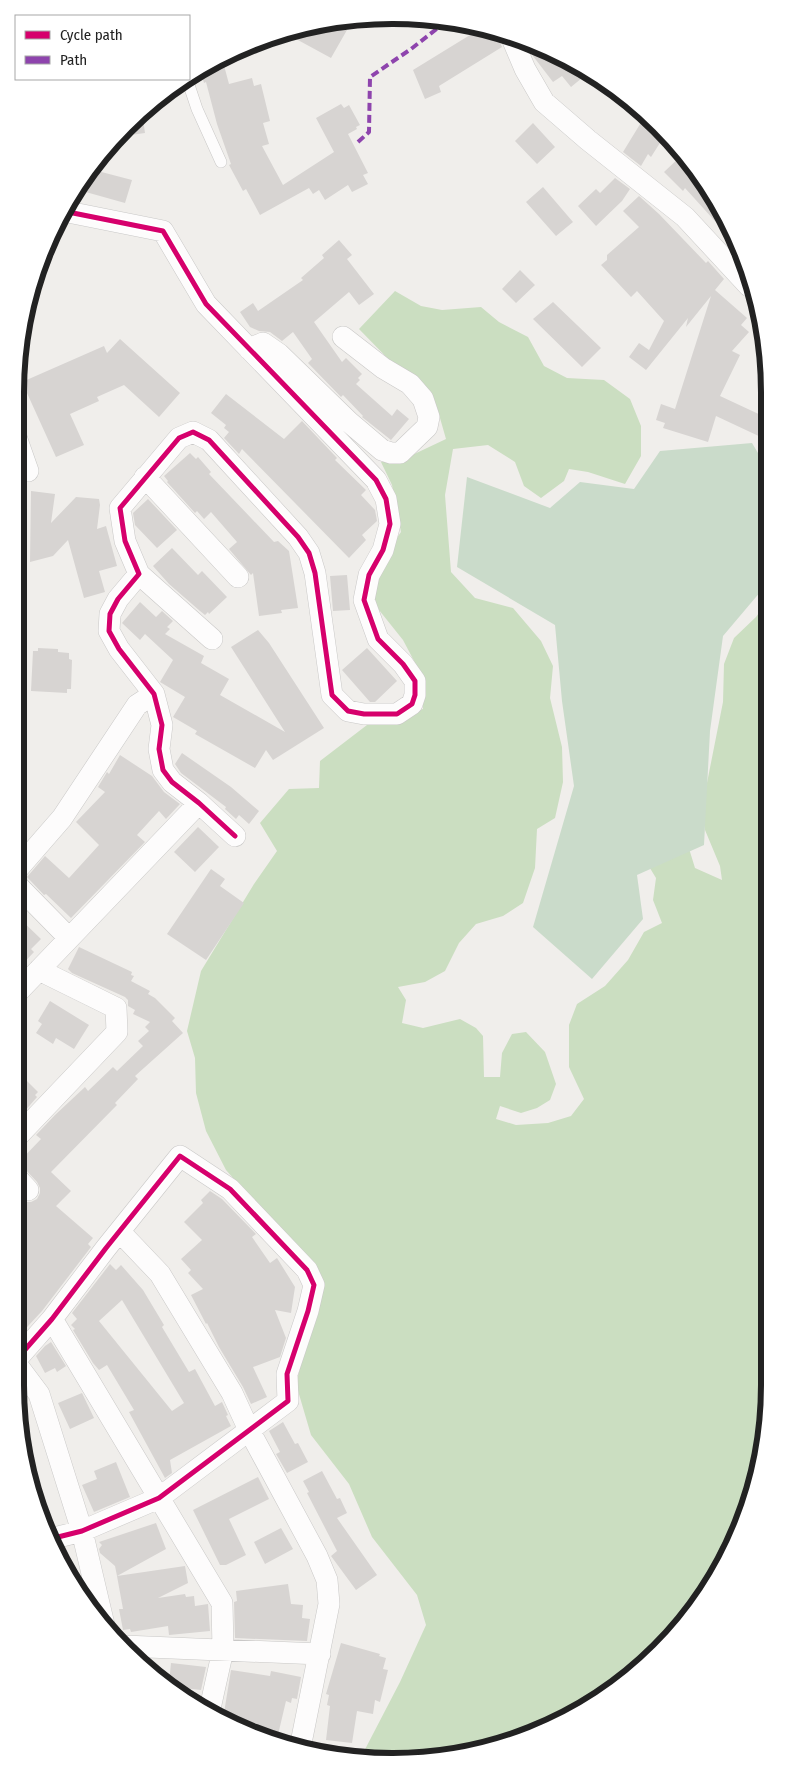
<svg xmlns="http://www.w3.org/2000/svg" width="785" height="1777" font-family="'Fira Sans Condensed',sans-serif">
<rect width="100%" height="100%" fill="#f0eeeb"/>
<path fill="#cbdec1" d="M395,291L421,306L442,310L481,307L499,322L528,337L544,366L567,378L604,380L630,399L641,426V456L625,484L588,472L569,469L564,481L541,498L524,486L515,462L488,445L453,449L445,495L451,572L475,598L513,608L541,641L553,666L550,698L562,747L563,782L555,818L537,829L535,868L523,903L503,916L476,924L459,943L445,971L425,982L398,987L406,1000L402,1023L423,1028L460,1019L476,1028L483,1036L484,1077H500L502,1053L512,1034L526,1032L545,1052L556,1084L550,1100L537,1108L521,1113L500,1106L496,1119L516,1125L548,1123L571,1116L584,1099L569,1067V1025L577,1004L605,986L628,960L644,932L662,923L653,900L656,878L645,860L687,842L695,868L722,880L720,866L705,830V793L723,702L724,664L734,638L756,617L768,600L770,1385L763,1458L741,1529L676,1634L581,1712L466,1755L392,1762L360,1759L400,1682L426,1625L417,1595L372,1537L349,1484L311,1435L296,1384L319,1292L310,1265L226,1170L206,1131L196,1093L195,1058L187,1031L201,971L254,884L277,851L260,823L289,789L319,788L320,761L367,725L423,709L422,676L403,640L375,605L373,571L401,532L392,485L381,462L408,457L446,439L440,418L399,370L359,329Z"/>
<path fill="#cadbca" d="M752,443L767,468V584L723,636L710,731L704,845L637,875L643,919L592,979L533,927L574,786L562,701L555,625L457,567L467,477L550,508L580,482L634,489L660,451Z"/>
<path fill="#d7d4d2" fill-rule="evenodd" d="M331,21L347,30L331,58L285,33L319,22Z
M483,27L499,32V40L502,47L439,86L441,92L425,99L413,70Z
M527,41L537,44L588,73L571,87L562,76L553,82L533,56Z
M222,58L229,84L252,78L254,86L261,84L270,121L263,123L269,144L262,146L283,185L334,152L316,118L341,104L344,108L349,105L360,125L356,127L357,129L348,134L368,173L363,175L368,184L352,192L348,185L325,200L319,190L313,194L309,188L260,215L246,189L243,191L229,165L231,164L217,124L206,82L204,83L200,69Z
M142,112L145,133L116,137L125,126Z
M645,116L665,135L651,157L648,154L641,166L623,152Z
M533,123L555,147L537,164L515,141Z
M682,155L698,172L729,226L723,230L685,188L683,191L664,172Z
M90,169L132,180L125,203L75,189Z
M615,178L630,189L622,201L596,226L578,206L596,189L600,193Z
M543,187L573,222L556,236L526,202Z
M639,196L659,214L706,263L708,261L724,279L715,290L747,318L741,325L749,332L732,351L740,355L720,396L767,418V440L716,416L708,442L663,428L665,423L656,420L661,404L675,409L711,296L686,327L688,318L646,370L629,357L639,343L649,350L664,321L637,291L631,297L601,265L607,260V255L639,227L623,211Z
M339,240L352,255L347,259L374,294L359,305L349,292L314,322L342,362L346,358L362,374L358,378L360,380L356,384L392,416L397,409L409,419L391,440L362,417L363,416L343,395L341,397L308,363L312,359L293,332L282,341L270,332L259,331L250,327L240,312L253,303L258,311L303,280L301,278L324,258L322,255Z
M520,270L535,285L516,303L502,289Z
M553,302L601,348L582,367L533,319Z
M120,339L180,393L159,417L124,385L97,397L99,401L70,414L84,445L56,457L22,382L104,346L107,353Z
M226,394L284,439L302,421L337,458L335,460L366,490L361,495L375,510L377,521L362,535L366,540L349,558L242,449L239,454L224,438L229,432L224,428L226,425L211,413Z
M190,453L196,459L198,457L211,472L209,474L274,542L278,541L289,551L298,608L281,610L282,613L259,616L253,573L251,575L229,549L237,542L211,512L204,519L197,511L195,513L167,482L168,481L164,476Z
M31,491L55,494L51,523L76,497L99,499L100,505L97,529L106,526L117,566L99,571L105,592L84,598L68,540L53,556L30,562Z
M148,499L177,530L157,548L135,525L133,513Z
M172,548L198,575L202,571L227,597L209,614L208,612L205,615L200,611L169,584L153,566Z
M347,575L350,610L333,611L330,576Z
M140,602L156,617L162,611L173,621L167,627L170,629L165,634L204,656L201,663L229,679L220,695L285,732L231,647L258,630L269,643L324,728L273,760L266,750L255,768L195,734L197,731L173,717L185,697L160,682L173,660L145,634L140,640L122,623Z
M38,648L58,649V652L69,653V659L72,660L71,689H67V693L31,691L33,651H38Z
M367,648L397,681L375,702H370L342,670Z
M182,753L231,787L259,811L249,824L239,815L236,819L225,809L226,807L181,773L175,764Z
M120,755L152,776L164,792L180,804L166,819L159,811L137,835L145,842L71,918L46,894L44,895L27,877L45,856L69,878L99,845L76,822L105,792L98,787L107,772L109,774Z
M198,827L219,847L195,872L174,852Z
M211,869L225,879L220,886L244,903L206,960L167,934Z
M15,914L41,939L31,949L34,952L15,972Z
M79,947L132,972L131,975L134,976L131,981L150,991L148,994L155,998L175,1018L172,1021L183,1033L135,1076L138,1079L115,1103L117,1105L51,1172L71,1191L56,1206L93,1238L88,1244L91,1247L42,1311L15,1340V1213L26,1202H31L37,1199L40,1193V1188L37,1182L24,1168L17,1164L41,1139L36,1135L55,1115L85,1087L88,1091L113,1067L117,1071L143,1046L138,1041L149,1031L145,1027L150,1022L133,1014L135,1010L128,1006V1000L125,997L72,973L68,969Z
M50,1001L89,1025L74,1049L56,1038L53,1044L36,1033L42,1024L38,1021Z
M15,1069L38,1092L35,1095L37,1097L24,1112L15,1103Z
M210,1191L222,1199L256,1234L252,1237L270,1263L277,1258L295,1287L291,1313L275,1310L286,1338L280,1357L253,1367L267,1397L251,1404L243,1387L219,1347L207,1323L206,1324L191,1295L203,1289L188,1273L191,1270L181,1259L202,1240L184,1222L203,1203L201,1200Z
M110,1264L116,1270L121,1265L143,1290L164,1325L162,1327L189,1372L195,1369L215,1406L222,1402L228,1415L226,1416L231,1426L170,1460L172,1473L165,1478L129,1412L134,1410L107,1365L99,1370L93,1363L73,1330L75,1329L71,1325L77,1319L72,1313ZM122,1300L184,1403L172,1411L99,1321Z
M51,1342L66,1366L57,1372L55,1368L45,1373L36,1356L45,1346Z
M82,1393L94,1418L70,1429L58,1403Z
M283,1422L295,1444L298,1443L308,1462L287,1473L276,1454L280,1452L269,1431Z
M116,1462L130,1497L94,1512L82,1485L97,1479L94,1471Z
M322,1471L337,1499L340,1498L347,1513L337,1518L377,1575L356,1590L331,1556L337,1551L307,1493L309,1492L303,1481Z
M258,1477L269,1499L229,1519L246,1555L226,1565H220L193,1510Z
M156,1523L166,1549L117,1576L115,1566L100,1553L99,1549L102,1545L99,1542Z
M281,1528L293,1549L265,1564L254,1542Z
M185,1566L188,1583L158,1598L185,1594L186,1597L194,1596L195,1606L208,1604L210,1631L169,1635L168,1626L131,1632L130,1629L123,1630L119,1609H123L117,1576Z
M288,1584L291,1604L303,1605L302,1618L310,1619L307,1641L235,1638L234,1602L237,1601L236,1591Z
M341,1643L380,1654L379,1656L386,1658L383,1669L388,1670L380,1702L375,1700L373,1714L357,1711L352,1743L326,1740L330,1706L327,1705L329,1695L326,1694Z
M171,1663L206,1667L201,1690L174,1687L169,1683Z
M231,1670L270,1676L271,1671L301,1677L297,1699L292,1698L291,1703L286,1701L277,1739L223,1719Z"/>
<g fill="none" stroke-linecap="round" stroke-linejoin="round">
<g stroke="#c9c8c7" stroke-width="12">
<path id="lane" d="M187,79L197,109L221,162"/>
</g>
<g stroke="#c9c8c7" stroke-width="22">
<path id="street" d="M511,36L525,69L544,102L588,140L685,217L749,286
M63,211L163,231L206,304L376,480L386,499L390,524L383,550L369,575L364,600L378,639L403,664L415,681V695L412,704L397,714H364L348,711L332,695L315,573L309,553L298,537L209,440L193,432L179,438L120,508L125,541L139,574L118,599L110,614L109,631L119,649L154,694L162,725L159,749L163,770L172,782L199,803L235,836
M249,349L263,343L279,354L349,422L382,450L391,453H400L427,427L429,417L423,399L410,384L383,368L343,337
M15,434L28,471
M145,477L238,577
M139,574L212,639
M15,872L62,818L137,705L154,694
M15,883L69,938
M15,995L199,803
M15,1139L117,1032L116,1008L39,970
M15,1176L28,1190
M120,1232L160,1274L232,1393L249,1430L317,1556L327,1580L329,1604L300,1748
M52,1319L222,1603L223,1650L209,1713
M15,1361L52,1319L106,1248L180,1156L230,1189L307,1270L314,1285L308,1311L287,1374L288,1401L159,1498L82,1531L50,1539
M15,1362L39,1394L82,1531L105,1629
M124,1646L320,1654"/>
</g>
<use href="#lane" stroke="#fdfcfc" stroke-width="11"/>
<use href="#street" stroke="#fdfcfc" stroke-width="21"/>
<path stroke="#8e44ad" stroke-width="4" stroke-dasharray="8 4" stroke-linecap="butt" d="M358,142L369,132L370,77L411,49L448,20
M749,286L751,304L759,315"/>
<g stroke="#fff" stroke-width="8">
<path id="cycleway" d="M63,211L163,231L206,304L376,480L386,499L390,524L383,550L369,575L364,600L378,639L403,664L415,681V695L412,704L397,714H364L348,711L332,695L315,573L309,553L298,537L209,440L193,432L179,438L120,508L125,541L139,574L118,599L110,614L109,631L119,649L154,694L162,725L159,749L163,770L172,782L199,803L235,836
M15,1361L52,1319L106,1248L180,1156L230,1189L307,1270L314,1285L308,1311L287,1374L288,1401L159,1498L82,1531L50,1539"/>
</g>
<use href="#cycleway" stroke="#d6006c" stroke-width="5"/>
</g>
<path d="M0 0H785V1777H0ZM392 24H393A368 368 0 0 1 761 392V1385A368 368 0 0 1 393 1753H392A368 368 0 0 1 24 1385V392A368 368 0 0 1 392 24Z" fill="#fff" fill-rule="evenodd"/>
<path fill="none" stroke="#222" stroke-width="6" d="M392 24H393A368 368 0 0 1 761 392V1385A368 368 0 0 1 393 1753H392A368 368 0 0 1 24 1385V392A368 368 0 0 1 392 24Z"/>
<rect x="15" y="15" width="175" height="65" fill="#ffffff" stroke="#a7a7a7"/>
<rect x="25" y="31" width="25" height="8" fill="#d6006c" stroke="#a7a7a7"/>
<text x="60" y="40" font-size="15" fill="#222222">Cycle path</text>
<rect x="25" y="56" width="25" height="8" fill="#8e44ad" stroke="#a7a7a7"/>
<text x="60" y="65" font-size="15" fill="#222222">Path</text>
</svg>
